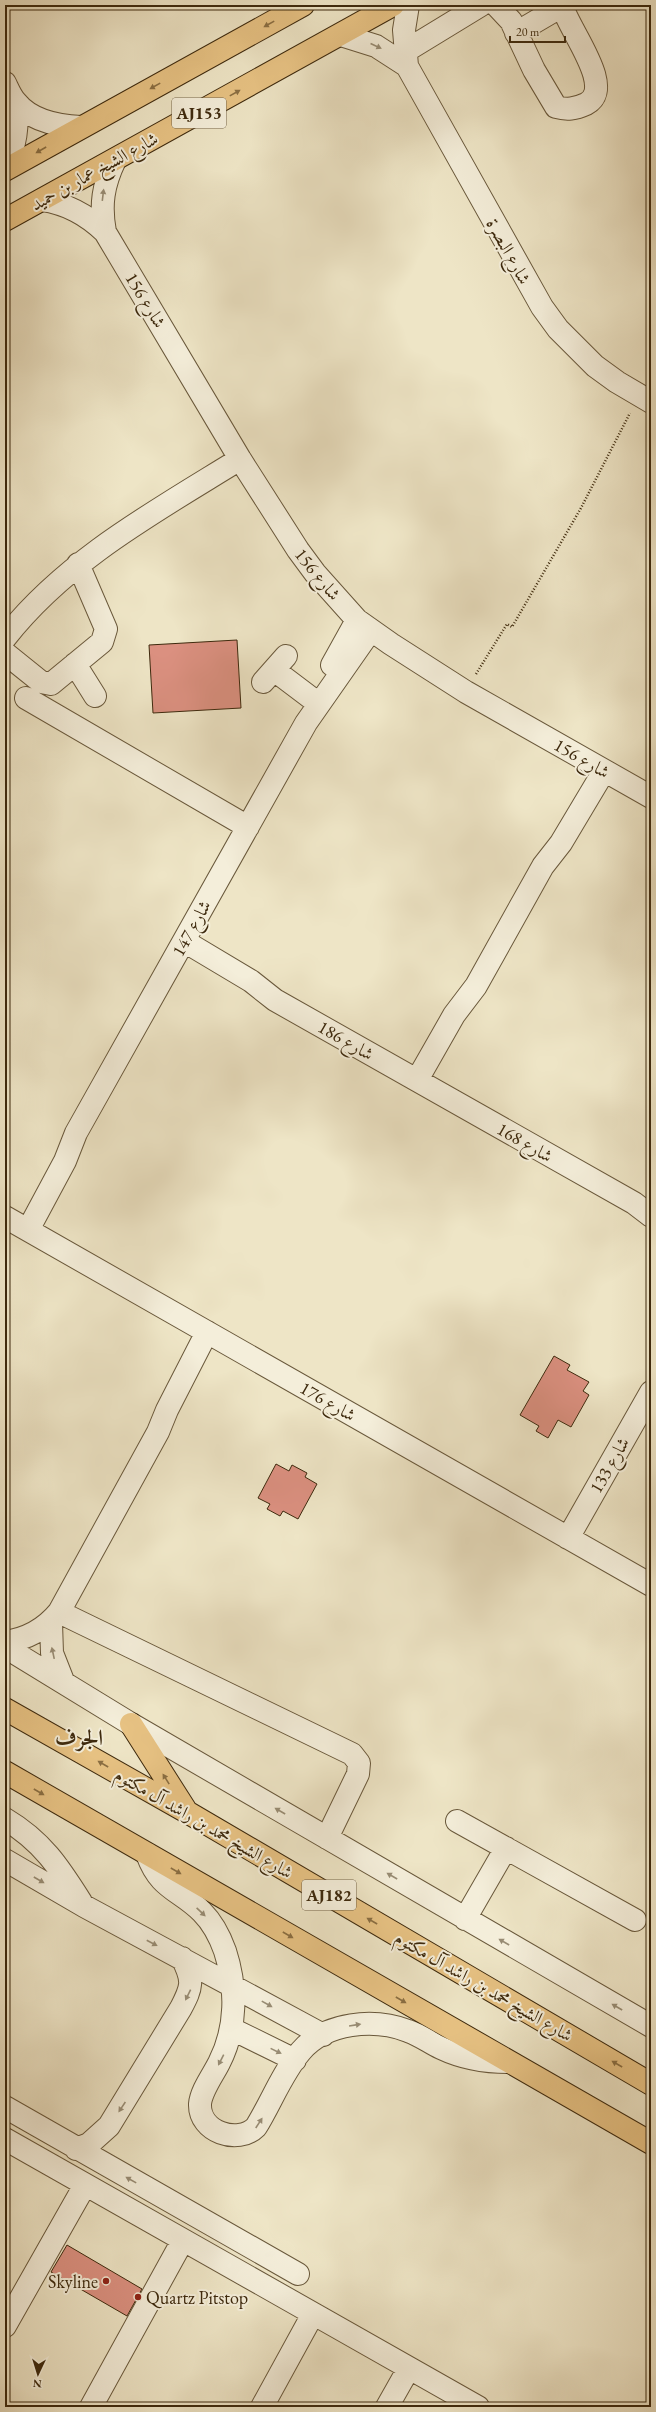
<svg xmlns="http://www.w3.org/2000/svg" width="656" height="2412" font-family="'EB Garamond',Amiri,serif">
<rect width="100%" height="100%" fill="#eee5c6"/>
<filter id="stains"><feTurbulence type="fractalNoise" baseFrequency=".005" numOctaves="4"/><feColorMatrix values="0 0 0 0 .2 0 0 0 0 .09 0 0 0 0 .02 0 0 0 .5 -.17"/></filter>
<radialGradient id="worn" r=".72"><stop offset=".6" stop-color="#630" stop-opacity="0"/><stop offset="1" stop-color="#630" stop-opacity=".3"/></radialGradient>
<path fill="#db9080" stroke="#3d290d" d="M237,640L241,708L153,713L149,645Z
M554,1356L570,1365L567,1370L589,1382L583,1391L589,1395L571,1427L558,1420L548,1438L536,1431L539,1426L520,1415Z
M276,1464L289,1471L292,1465L307,1473L305,1477L317,1484L298,1519L283,1511L280,1516L267,1509L270,1504L258,1498Z
M67,2245L142,2289L127,2316L51,2272Z"/>
<g fill="none" stroke-linecap="round" stroke-linejoin="round">
<g stroke="#69583b" stroke-width="24">
<path id="minor" d="M408,5L404,30L407,66L542,307L558,329L595,366L617,382L651,402
M496,5L511,21L534,70L556,107C567,110 575,109 586,104C617,88 567,28 562,5
M516,33L562,6
M341,35L376,46L407,66
M404,52L481,5
M5,83C8,89 11,97 16,102C31,121 59,126 81,127
M5,167C16,146 18,126 16,103
M42,200C67,204 86,214 105,232L240,459L298,550L315,573L357,620L391,644L466,692L651,797
M105,232C100,205 103,185 115,160
M5,638C66,560 156,511 240,459
M5,653L41,682L51,684L102,642L106,629L78,564
M75,664L95,696
M332,665L357,620
M274,670L315,701
M263,682L286,656
M26,698L248,827
M184,941L251,981L275,1000L634,1203L651,1216
M417,1080L454,1015L476,986L543,866L561,843L604,771
M5,1217L651,1585
M28,1230L65,1161L76,1133L306,723L371,630
M568,1538L651,1392
M59,1612L352,1754L359,1763L358,1774L327,1838
M51,1623L52,1653L63,1681
M5,1642C27,1639 45,1629 59,1612L158,1432L167,1410L207,1332
M5,1647L131,1724L651,2026
M5,1819C42,1841 59,1867 81,1902
M457,1821L635,1920
M147,1854C160,1890 179,1889 202,1912C213,1923 220,1937 225,1951C237,1988 237,2028 219,2063C213,2075 201,2091 200,2104C199,2132 238,2145 256,2127C271,2103 282,2073 301,2051C326,2022 374,2018 408,2031C420,2035 430,2043 441,2048C462,2058 484,2062 508,2062
M5,1860L84,1906L323,2035
M465,1919L506,1848
M232,2029L295,2060
M5,2107L298,2274
M5,2139L478,2407
M76,2149L89,2144L109,2126L181,2008C192,1987 194,1981 182,1958
M5,2326L85,2185
M91,2407L183,2240
M262,2407L313,2314
M387,2407L409,2368"/>
</g>
<g stroke="#3d290d" stroke-width="24">
<path id="major" d="M5,170L303,5
M5,220L393,5"/>
</g>
<g stroke="#3d290d" stroke-width="24">
<path id="highway" d="M5,1709L187,1812L651,2084
M131,1724L185,1809
M5,1772L651,2143"/>
</g>
<path stroke="#3d290d" stroke-width="2.5" stroke-dasharray="1 2" stroke-linecap="butt" d="M476,674L507,624L512,627L581,508L630,413"/>
<use href="#minor" stroke="#f4eeda" stroke-width="22"/>
<use href="#major" stroke="#e7c283" stroke-width="22"/>
<use href="#highway" stroke="#e7c283" stroke-width="22"/>
</g>
<defs><path id="oneway-solid" d="M-6-.8H1V-3.2L6.5 0L1 3.2V.8H-6Z"/></defs>
<g fill="#8a6e42">
<use href="#oneway-solid" transform="translate(269 24) rotate(151)"/>
<use href="#oneway-solid" transform="translate(155 86) rotate(151)"/>
<use href="#oneway-solid" transform="translate(235 93) rotate(-29)"/>
<use href="#oneway-solid" transform="translate(41 150) rotate(150)"/>
<use href="#oneway-solid" transform="translate(103 1764) rotate(-150)"/>
<use href="#oneway-solid" transform="translate(166 1779) rotate(-122)"/>
<use href="#oneway-solid" transform="translate(39 1792) rotate(30)"/>
<use href="#oneway-solid" transform="translate(176 1871) rotate(30)"/>
<use href="#oneway-solid" transform="translate(372 1921) rotate(-150)"/>
<use href="#oneway-solid" transform="translate(288 1935) rotate(30)"/>
<use href="#oneway-solid" transform="translate(401 2000) rotate(30)"/>
<use href="#oneway-solid" transform="translate(617 2064) rotate(-150)"/>
</g>
<g fill="#988c74">
<use href="#oneway-solid" transform="translate(376 46) rotate(25)"/>
<use href="#oneway-solid" transform="translate(103 195) rotate(-83)"/>
<use href="#oneway-solid" transform="translate(53 1653) rotate(-102)"/>
<use href="#oneway-solid" transform="translate(280 1811) rotate(-150)"/>
<use href="#oneway-solid" transform="translate(392 1876) rotate(-150)"/>
<use href="#oneway-solid" transform="translate(39 1880) rotate(30)"/>
<use href="#oneway-solid" transform="translate(201 1912) rotate(43)"/>
<use href="#oneway-solid" transform="translate(504 1942) rotate(-150)"/>
<use href="#oneway-solid" transform="translate(152 1943) rotate(28)"/>
<use href="#oneway-solid" transform="translate(188 1995) rotate(116)"/>
<use href="#oneway-solid" transform="translate(267 2004) rotate(29)"/>
<use href="#oneway-solid" transform="translate(617 2007) rotate(-150)"/>
<use href="#oneway-solid" transform="translate(355 2025) rotate(-9)"/>
<use href="#oneway-solid" transform="translate(276 2051) rotate(26)"/>
<use href="#oneway-solid" transform="translate(221 2060) rotate(117)"/>
<use href="#oneway-solid" transform="translate(122 2107) rotate(124)"/>
<use href="#oneway-solid" transform="translate(259 2123) rotate(-57)"/>
<use href="#oneway-solid" transform="translate(131 2180) rotate(-151)"/>
</g>
<g fill="#8f2418" stroke="#f4eeda" stroke-width="1.5">
<circle cx="106" cy="2281" r="4"/>
<circle cx="138" cy="2297" r="4"/>
</g>
<g text-anchor="middle" dominant-baseline="central" stroke-width="4" stroke-linejoin="round" paint-order="stroke">
<g fill="#f4eeda" stroke="#74644a" stroke-width="1">
<rect x="172" y="98" width="54" height="30" rx="3"/>
<rect x="302" y="1880" width="54" height="30" rx="3"/>
</g>
<g font-size="17" font-weight="bold" fill="#3d290d">
<text x="199" y="113">AJ153</text>
<text x="329" y="1895">AJ182</text>
</g>
<g font-size="18" fill="#3d290d" stroke="#f4eeda">
<text transform="translate(94 171) rotate(-29)">شارع الشيخ عمار بن حميد</text>
<text transform="translate(509 251) rotate(61)">شارع البصرة</text>
<text transform="translate(146 300) rotate(59)">شارع 156</text>
<text transform="translate(318 574) rotate(51)">شارع 156</text>
<text transform="translate(582 758) rotate(30)">شارع 156</text>
<text transform="translate(191 928) rotate(-61)">شارع 147</text>
<text transform="translate(346 1040) rotate(30)">شارع 186</text>
<text transform="translate(525 1142) rotate(30)">شارع 168</text>
<text transform="translate(328 1401) rotate(30)">شارع 176</text>
<text transform="translate(609 1465) rotate(-60)">شارع 133</text>
<text transform="translate(204 1823) rotate(30)">شارع الشيخ محمد بن راشد آل مكتوم</text>
<text transform="translate(484 1986) rotate(30)">شارع الشيخ محمد بن راشد آل مكتوم</text>
</g>
<g font-size="18" fill="#3d290d" stroke="#f4eeda" text-anchor="end">
<text x="98" y="2281">Skyline</text>
<text x="146" y="2297" text-anchor="start">Quartz Pitstop</text>
</g>
<g font-size="22" font-weight="bold" fill="#3d290d" stroke="#f4eeda">
<text x="79" y="1737">الجرف</text>
</g>
</g>
<rect width="656" height="2412" fill="none" stroke="#eee5c6" stroke-width="20"/>
<rect x="6" y="6" width="644" height="2400" fill="none" stroke="#3d290d" stroke-width="2"/>
<rect x="10" y="10" width="636" height="2392" fill="none" stroke="#3d290d"/>
<g transform="translate(38 2374) rotate(184)" stroke="#f4eeda" stroke-width="3" paint-order="stroke">
<path d="M0-3L7 15L0 10L-7 15Z" fill="#3d290d"/>
<text y="-6" font-size="11" font-weight="bold" text-anchor="middle" fill="#3d290d">N</text>
</g>
<path d="M510 36v6h55v-6" fill="none" stroke="#3d290d" stroke-width="2"/>
<text x="516" y="36" font-size="12" fill="#3d290d" stroke="#f4eeda" stroke-width="3" paint-order="stroke">20 m</text>
<rect width="100%" height="100%" filter="url(#stains)"/>
<rect width="100%" height="100%" fill="url(#worn)"/>
</svg>
